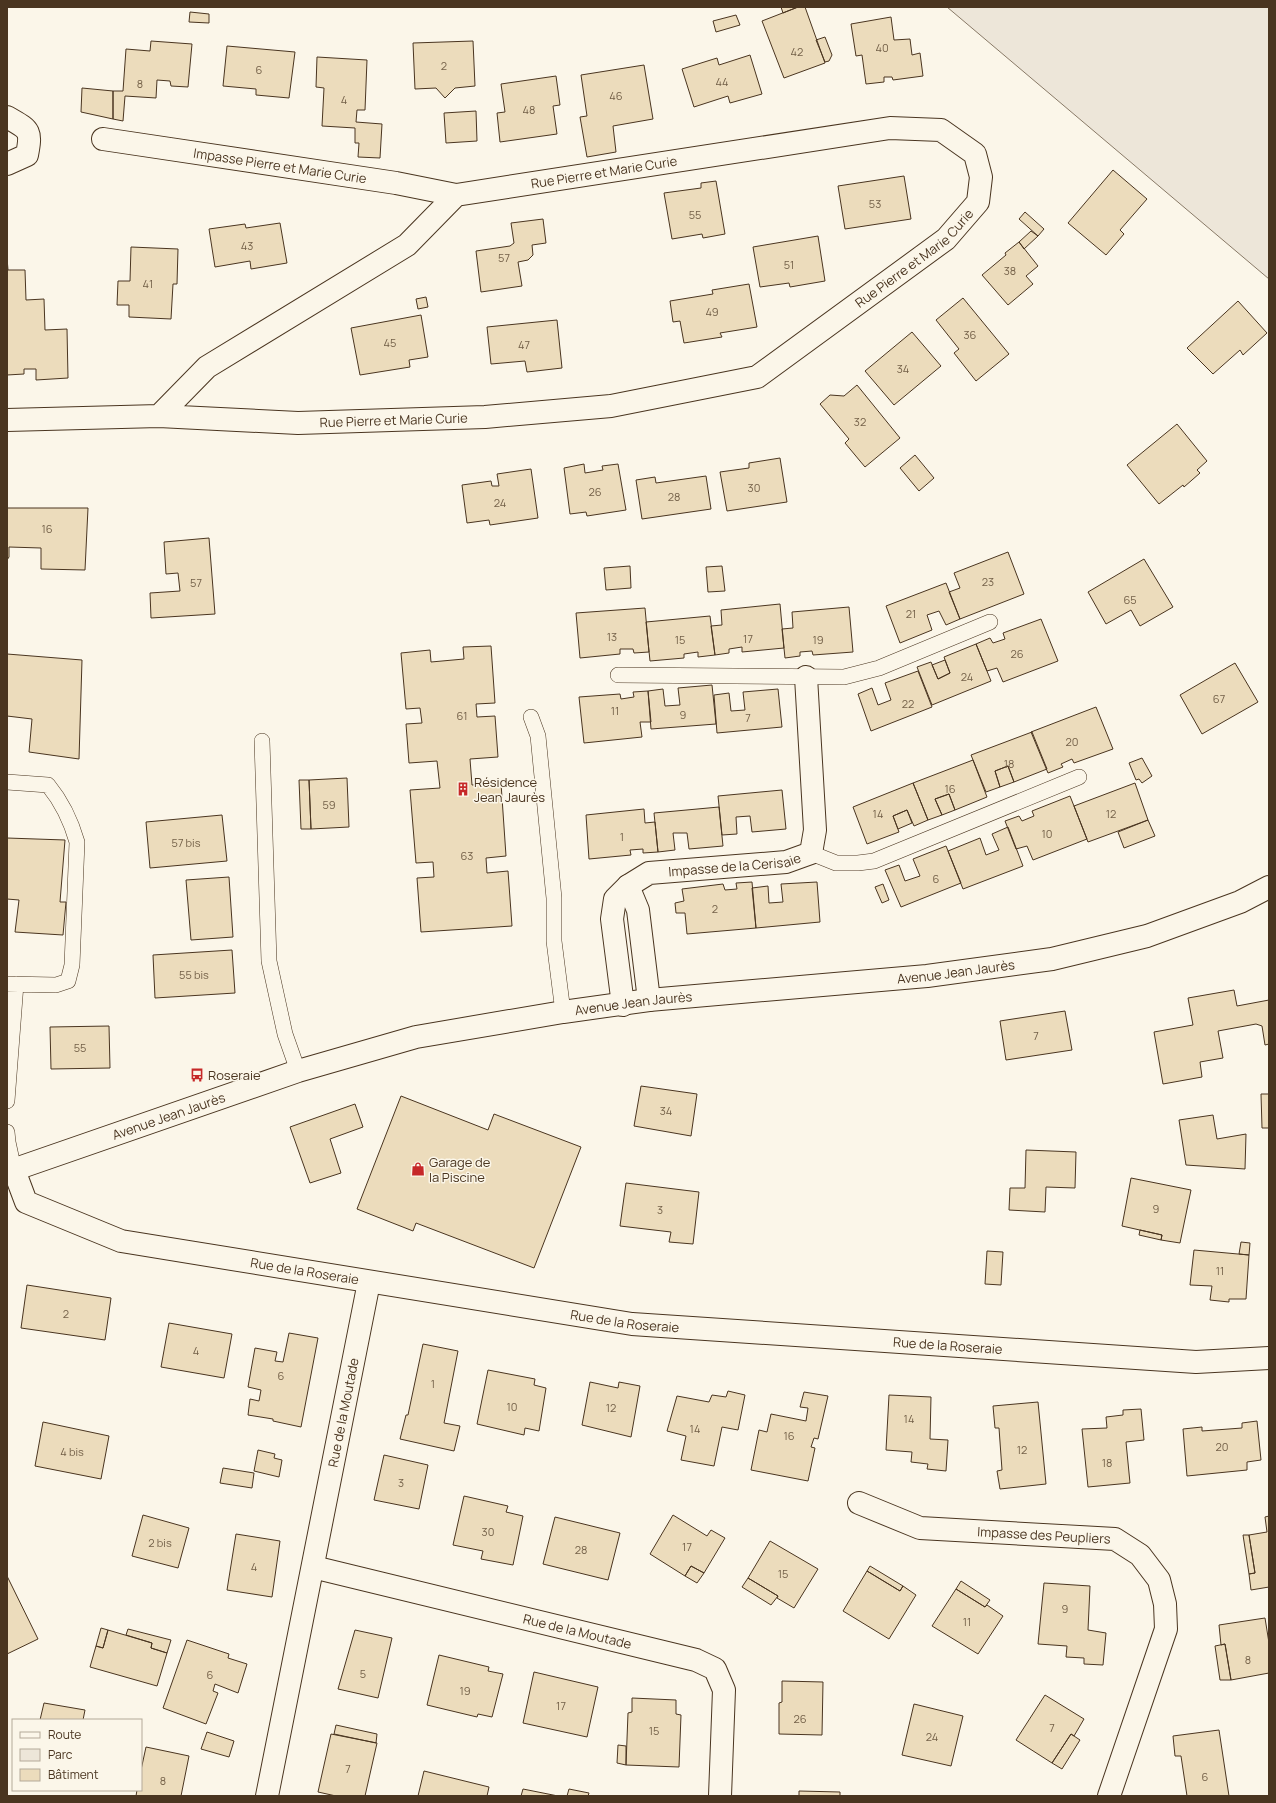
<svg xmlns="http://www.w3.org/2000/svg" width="1276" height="1803" font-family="Manrope,sans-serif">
<rect width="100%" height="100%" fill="#fbf6e9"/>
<path fill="#ede6d9" stroke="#887966" d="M947,7H1269V279Z"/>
<path fill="#ecdcbc" stroke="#4a3520" d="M781,7H798L783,13Z
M798,7H805L825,63L784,78L762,21Z
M190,12L209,14V23L189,22Z
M736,15L740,25L716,32L713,21Z
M891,17L894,40L910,39L912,55L920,53L923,76L893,80L892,77H884V82L866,84L862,55L856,56L851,24Z
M825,37L832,55L829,61L825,62L816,40Z
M151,41L192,44L188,87L171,86L170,81L157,80L156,98L125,96L123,121L113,119V91H123L126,49L150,51Z
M473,41L475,86L455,88L445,98L436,88L415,89L413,43Z
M227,46L295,52L289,98L256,95V89L223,86Z
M750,55L762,94L730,103L728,96L694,107L682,69L717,58L719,65Z
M317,57L367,60L365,110H357L356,122L382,124L380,158L358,157L359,143H355V128L322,126L324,88L316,87Z
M644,65L653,119L613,126L616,152L587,157L580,117L587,116L581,75Z
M556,76L560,105L553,106L557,134L500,142L497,113L505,112L501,84Z
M82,88L113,91V119L81,112Z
M476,111L477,141L446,143L444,113Z
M1113,170L1147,199L1120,230L1124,234L1106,255L1068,223Z
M904,176L911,219L845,229L838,186Z
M716,181L725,234L703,238L702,234L672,239L664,193L701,188V183Z
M1025,212L1044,229L1038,236L1019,219Z
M543,219L546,243L532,245L533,255L528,260L518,262L522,286L481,292L476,251L510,246L514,243L511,223Z
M280,223L287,263L251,269L250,261L215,267L209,229L245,224L246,228Z
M1031,231L1038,236L1024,249L1019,242Z
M818,236L825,281L790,287L789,283L760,287L753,247Z
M1019,242L1038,266L1026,276L1033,284L1008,305L982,275L1006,255L1005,253Z
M131,247L178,249L177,284H173L171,319L129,317V305H117L118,281H130Z
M7,258L8,270H25L26,300L44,299L45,330L67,329L68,378L36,380V369H24V374L7,375Z
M749,284L757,327L720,333L722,337L684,343L680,321L673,322L670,301L713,294L712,290Z
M426,297L428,307L418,309L416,299Z
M963,298L1009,354L976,381L954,353L959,349L936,320Z
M1238,301L1267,333L1243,355L1240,350L1213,374L1187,348Z
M421,315L428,357L409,360L410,367L360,375L351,328Z
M557,320L562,368L527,372L525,361L491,364L487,327Z
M912,332L941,366L894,405L865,371Z
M857,385L900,438L865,467L845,443L849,439L820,404L830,395L844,396Z
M1177,424L1207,461L1197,470L1200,473L1184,487L1183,485L1159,504L1127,465Z
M915,455L934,478L919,491L900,468Z
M780,458L787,502L727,511L720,472L749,468V463Z
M584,464L585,473L603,470L602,466L618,464L626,510L587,516L586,512L570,514L564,468Z
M531,469L538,518L490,525L489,520L467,523L462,485L491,481L492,486H499L497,474Z
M706,476L711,509L642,519L636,480L655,477L656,483Z
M7,508H88L85,570L41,569V548L9,547V557L7,560Z
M209,538L215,614L151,618L150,593L180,591L178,573L166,574L164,542Z
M1008,552L1024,594L960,619L949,592L960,588L954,573Z
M1144,559L1173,607L1140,626L1131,610L1106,624L1088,592Z
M630,566L631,588L606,590L604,568Z
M722,566L725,591L708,592L706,567Z
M946,583L960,619L946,625L939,611L927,615L932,630L900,643L886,606Z
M780,604L784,648L742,652V647L729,649V653L715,655L711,626L722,625L721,610Z
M849,607L853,652L813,655L812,651L800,652V656L785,658L782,629L793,628L792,612Z
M645,608L649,652L634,653L633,649H620V654L580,658L576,613Z
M710,616L715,655L698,657V652L684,654V658L650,661L646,622Z
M1041,619L1058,661L1003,682L997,668L987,671L976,644L990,638L993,643L1005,639L1003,633Z
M976,644L991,681L932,705L917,667L931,662L938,679L950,673L944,657Z
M491,646L495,703L476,704L477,717L495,716L498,757L470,759L472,785L501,783L506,856L486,858L487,873L508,871L512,926L421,932L417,878L434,877L433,862L416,863L410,790L440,788L437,761L409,763L406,724L422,723L420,708L406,709L401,653L430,650L431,662L464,659L463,647Z
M7,654L82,660L79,759L29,752L32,719L7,716Z
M945,660L950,673L938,679L932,665Z
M1235,663L1258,702L1202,734L1180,695Z
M918,671L932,707L871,731L858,694L872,688L878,705L891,700L885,683Z
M712,685L716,724L651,729L648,691L663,689L665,706L680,705L678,688Z
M778,689L782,727L717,733L714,695L729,693L731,711L745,710L743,692Z
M648,691L651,722H640L642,737L584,743L579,697L620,694L621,699L634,697L633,692Z
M1096,707L1113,749L1074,763L1072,759L1061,764L1063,767L1048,773L1031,732Z
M1032,732L1047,769L1014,782L1008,766L995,771L1000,787L986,792L971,755Z
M1142,758L1152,776L1142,783L1139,779L1136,780L1129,763Z
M973,760L987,797L955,810L949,794L935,799L942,815L928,820L913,783Z
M1008,766L1014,782L1000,787L995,771Z
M347,778L349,827L311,829L309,780Z
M299,780H309L311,829H301Z
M913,783L928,820L914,826L907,810L893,816L899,832L867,844L853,807Z
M1135,783L1148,820L1088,842L1074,806Z
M782,790L786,829L752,832L750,816L736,817L737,834L722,835L718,796Z
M949,794L955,810L942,815L935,799Z
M1070,796L1087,839L1033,860L1027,846L1016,849L1005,821L1019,816L1022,821L1034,816L1032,811Z
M719,807L723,846L689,849L687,833H673L675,850L658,852L654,813Z
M644,809L645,823L655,822L658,852L643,853V849L630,850L631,855L589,859L586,815Z
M907,810L912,823L898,829L893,816Z
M222,815L227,861L150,868L146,822Z
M1148,820L1155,836L1124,848L1118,832Z
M1008,827L1023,866L963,889L948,851L980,838L986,855L999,850L992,834Z
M7,838L65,840L60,902H66L63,935L15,932L19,900L7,899Z
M946,846L961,883L901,907L885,870L899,865L905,881L920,876L913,859Z
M229,877L233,937L191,940L186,880Z
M752,882L756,928L687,934L685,913H676L675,903L684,901L682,889L723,884L725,890L737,889L736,883Z
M817,882L820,922L756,928L752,888L768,886L769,903L783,902L781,884Z
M883,884L889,900L882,903L875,887Z
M232,950L235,993L155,998L153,955Z
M1234,990L1237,1006L1269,1000V1044L1265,1045L1262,1026L1256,1024L1218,1031L1223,1058L1200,1062L1202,1077L1163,1084L1154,1032L1193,1025L1188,998Z
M1065,1011L1072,1050L1006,1060L1000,1021Z
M109,1026L110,1068L51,1069L50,1027Z
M641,1086L697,1094L691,1136L634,1126Z
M1261,1094H1269V1128H1262Z
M401,1096L488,1130L494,1114L581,1147L534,1268L416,1223L413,1231L357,1209Z
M355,1104L363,1127L330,1139L341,1173L310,1183L290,1127Z
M1213,1115L1217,1139L1246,1134L1245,1169L1186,1165L1179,1120Z
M1026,1150L1076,1152L1075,1188L1046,1187L1045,1212L1009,1210L1010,1188H1025Z
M1131,1178L1191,1190L1180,1243L1161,1240L1162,1235L1122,1226Z
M626,1183L699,1192L693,1244L669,1242L671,1232L620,1226Z
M1140,1230L1162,1235L1161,1240L1139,1235Z
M1241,1242L1250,1243L1249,1255L1239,1254Z
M1194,1250L1249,1255L1246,1299H1229V1302L1210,1300L1212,1286L1190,1285Z
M987,1251L1003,1252L1001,1285L985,1284Z
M27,1285L111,1298L105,1340L21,1328Z
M169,1323L232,1334L224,1378L161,1367Z
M289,1333L318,1338L301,1427L273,1421V1419L248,1415L250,1399L259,1401L261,1390L248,1387L255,1348L277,1352L275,1361L283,1362Z
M423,1344L458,1351L444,1423L460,1426L454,1451L400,1439L406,1415H408Z
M488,1370L535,1379L534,1385L546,1388L539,1431L525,1428L524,1435L477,1424Z
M590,1382L618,1388L619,1382L640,1386L631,1437L582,1425Z
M728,1391L745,1395L738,1430L722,1427L714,1466L681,1460L686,1436L667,1431L677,1396L709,1402L712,1395L726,1397Z
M804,1392L828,1396L818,1439L814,1438L811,1447L815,1448L808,1481L751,1470L759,1430L767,1432L771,1414L806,1421L808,1408L800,1407Z
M889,1395L931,1397L930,1439L948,1440L946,1471L927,1469L928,1464L911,1462L912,1452L886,1450Z
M1038,1402L1046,1484L1000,1489L997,1471L1002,1470L999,1428H995L993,1406Z
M1141,1409L1144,1440L1126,1442L1130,1483L1088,1487L1082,1429L1107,1428L1106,1417L1123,1415V1410Z
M1257,1421L1261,1460L1247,1462V1470L1187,1476L1183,1429L1202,1427V1431L1242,1428V1423Z
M43,1422L109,1436L101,1479L35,1466Z
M258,1450L275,1454L274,1458L282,1460L279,1477L254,1471Z
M384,1455L428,1465L419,1509L374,1500Z
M223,1468L254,1473L252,1488L220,1483Z
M464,1496L508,1506L506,1512L523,1516L513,1565L481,1559L483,1551L453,1545Z
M143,1515L189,1528L178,1568L132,1556Z
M673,1515L707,1536L711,1530L725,1538L704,1573L691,1566L685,1576L650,1554Z
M1269,1516V1587L1251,1590L1249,1574L1255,1573L1249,1535L1267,1532L1265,1517Z
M555,1517L620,1533L608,1580L543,1564Z
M236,1534L280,1541L272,1597L227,1590Z
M1243,1535H1249L1255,1573L1249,1574Z
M770,1541L818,1569L794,1608L777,1598L778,1596L748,1578Z
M691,1566L704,1573L697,1583L685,1576Z
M870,1566L903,1586L900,1591L867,1571Z
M867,1571L900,1591L903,1586L916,1595L889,1639L843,1611Z
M7,1576L38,1639L7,1654Z
M748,1578L778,1596L771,1605L742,1587Z
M961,1581L990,1600L985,1607L956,1589Z
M1044,1583L1090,1586L1088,1630L1106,1633L1103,1665L1084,1664V1658L1066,1657L1067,1646L1038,1644Z
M956,1589L985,1607L987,1605L1003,1616L978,1654L932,1626Z
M1265,1618L1269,1643V1673L1231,1680L1225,1644L1221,1645L1219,1625Z
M101,1628L108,1630L103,1648L96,1646Z
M128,1629L171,1640L167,1653L151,1648L152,1643L126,1635Z
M108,1630L152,1643L151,1648L167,1653L157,1686L90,1667L96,1646L103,1648Z
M355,1630L392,1638L378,1698L338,1689Z
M187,1640L229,1654L228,1658L247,1664L238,1693L215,1684L213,1691L218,1693L206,1724L163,1708Z
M1225,1644L1231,1680H1220L1215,1646Z
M439,1655L489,1667L488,1671L503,1674L492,1717L478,1714L477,1717L427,1705Z
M534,1672L598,1687L587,1737L523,1723Z
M782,1681L823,1682L822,1735L779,1734V1703L782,1702Z
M1045,1695L1084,1719L1074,1736L1071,1734L1052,1763L1016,1740Z
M632,1698L676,1700V1714L681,1715L679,1767L626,1765L628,1713L632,1712Z
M44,1703L85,1710L83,1720H40Z
M914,1704L963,1716L951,1766L902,1755Z
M336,1725L377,1734L376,1743L334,1734Z
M1219,1730L1229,1796H1187L1181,1756H1175L1173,1736Z
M207,1732L234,1741L229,1757L201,1749Z
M331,1734L377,1743L365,1796H336L318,1792Z
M1071,1734L1080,1740L1062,1769L1052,1763Z
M618,1745L626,1746V1765L617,1763Z
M146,1747L189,1756L181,1796H136L137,1790H141V1770Z
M424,1771L489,1787L487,1796H418Z
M523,1789L558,1796H521Z
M569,1789L589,1793L588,1796H567Z
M799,1791L840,1792V1796H799Z"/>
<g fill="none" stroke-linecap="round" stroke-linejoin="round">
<g stroke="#4a3520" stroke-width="16">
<path id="lane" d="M618,675L844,677L879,668L990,622
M531,717L538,736L554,898V941L563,1012
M262,741L269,961L285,1034L298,1071
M7,782L48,785C62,802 71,821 77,842L72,965L68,981L56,985L7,984
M811,853L836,863H858L874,861L1079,777
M7,1101L16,984
M7,1132L8,1142L14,1170"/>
</g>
<g stroke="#4a3520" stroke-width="24">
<g id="street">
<path d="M7,117C29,130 32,129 27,155L7,164"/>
<path id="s1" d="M103,139L396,183L456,195"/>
<path id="s2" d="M7,420L159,416L298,423L485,417L611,406L757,377L946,239L978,202L981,177L975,154L941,130L890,128L456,195L407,245L207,367L159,416"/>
<path d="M628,886L638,910L649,1000"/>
<path id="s3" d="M623,1005L612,919L615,899L628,886L649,873L786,862L811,853L815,830L806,677"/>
<path id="s4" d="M14,1170L26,1202L121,1241L632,1324L1196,1362L1269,1358"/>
<path id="s5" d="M859,1503L920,1528L1115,1539L1140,1555L1159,1580L1165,1604L1166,1629L1109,1796"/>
<path id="s6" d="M313,1567L696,1660L715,1669L724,1690L720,1796"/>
<path id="s7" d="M267,1796L369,1282"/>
</g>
</g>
<g stroke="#4a3520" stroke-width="24">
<g id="secondary">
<path id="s8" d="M7,1172L298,1071L416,1037L563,1012L649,1000L927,976L1052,959L1147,936L1240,902L1269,887"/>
</g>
</g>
<use href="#lane" stroke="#fbf6e9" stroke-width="15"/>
<use href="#street" stroke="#fbf6e9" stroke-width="22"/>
<use href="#secondary" stroke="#fbf6e9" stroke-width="22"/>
</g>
<defs>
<g id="building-bare" transform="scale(1.08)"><path d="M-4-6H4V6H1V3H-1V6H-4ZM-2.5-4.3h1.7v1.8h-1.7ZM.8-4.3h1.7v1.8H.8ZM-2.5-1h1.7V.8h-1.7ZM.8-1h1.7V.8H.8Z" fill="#c62828" stroke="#fbf6e9" stroke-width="2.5" paint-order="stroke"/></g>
<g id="bus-bare" transform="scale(1.08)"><path d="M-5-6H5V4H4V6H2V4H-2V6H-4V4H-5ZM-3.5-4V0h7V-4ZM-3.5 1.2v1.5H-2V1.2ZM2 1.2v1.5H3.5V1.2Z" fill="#c62828" stroke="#fbf6e9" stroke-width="2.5" paint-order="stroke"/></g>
<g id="shop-bare" transform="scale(1.08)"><path d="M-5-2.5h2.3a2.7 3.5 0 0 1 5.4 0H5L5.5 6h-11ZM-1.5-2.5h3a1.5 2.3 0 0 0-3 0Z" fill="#c62828" stroke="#fbf6e9" stroke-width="2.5" paint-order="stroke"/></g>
</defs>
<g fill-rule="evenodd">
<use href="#building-bare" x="463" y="789"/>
<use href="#bus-bare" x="197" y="1075"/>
<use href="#shop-bare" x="418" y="1169"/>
</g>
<g text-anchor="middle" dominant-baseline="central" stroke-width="3" stroke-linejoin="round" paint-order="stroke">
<g font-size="11" fill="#725f47">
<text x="882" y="47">40</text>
<text x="797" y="51">42</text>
<text x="444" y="65">2</text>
<text x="259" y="69">6</text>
<text x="722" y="81">44</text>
<text x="140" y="83">8</text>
<text x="616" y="95">46</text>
<text x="344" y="99">4</text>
<text x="529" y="109">48</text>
<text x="875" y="203">53</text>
<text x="695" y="214">55</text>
<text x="247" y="245">43</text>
<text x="504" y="257">57</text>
<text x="789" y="264">51</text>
<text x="1010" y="270">38</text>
<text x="148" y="283">41</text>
<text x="712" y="311">49</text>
<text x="970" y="334">36</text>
<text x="390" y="342">45</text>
<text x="524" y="344">47</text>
<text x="903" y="368">34</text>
<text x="860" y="421">32</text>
<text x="754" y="487">30</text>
<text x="595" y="491">26</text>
<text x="674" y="496">28</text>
<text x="500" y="502">24</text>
<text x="47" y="528">16</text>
<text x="988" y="581">23</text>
<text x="196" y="582">57</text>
<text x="1130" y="599">65</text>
<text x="911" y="613">21</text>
<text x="612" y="636">13</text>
<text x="748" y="638">17</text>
<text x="680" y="639">15</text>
<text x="818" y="639">19</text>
<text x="1017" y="653">26</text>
<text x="967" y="676">24</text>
<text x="1219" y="698">67</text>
<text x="908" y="703">22</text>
<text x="615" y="710">11</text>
<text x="683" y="714">9</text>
<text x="462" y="715">61</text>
<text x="748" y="717">7</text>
<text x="1072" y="741">20</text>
<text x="1009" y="763">18</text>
<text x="950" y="788">16</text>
<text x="329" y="804">59</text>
<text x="878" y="813">14</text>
<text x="1111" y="813">12</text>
<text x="1047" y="833">10</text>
<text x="622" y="836">1</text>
<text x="186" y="842">57 bis</text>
<text x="467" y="855">63</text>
<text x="936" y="878">6</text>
<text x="715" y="908">2</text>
<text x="194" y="974">55 bis</text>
<text x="1036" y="1035">7</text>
<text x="80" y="1047">55</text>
<text x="666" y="1110">34</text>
<text x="1156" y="1208">9</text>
<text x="660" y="1209">3</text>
<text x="1220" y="1270">11</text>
<text x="66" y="1313">2</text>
<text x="196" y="1350">4</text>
<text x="281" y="1375">6</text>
<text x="433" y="1383">1</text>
<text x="512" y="1406">10</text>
<text x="611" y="1407">12</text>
<text x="909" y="1418">14</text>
<text x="695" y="1428">14</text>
<text x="789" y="1435">16</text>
<text x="1222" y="1446">20</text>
<text x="1022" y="1449">12</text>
<text x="72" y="1451">4 bis</text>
<text x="1107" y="1462">18</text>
<text x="401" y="1482">3</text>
<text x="488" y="1531">30</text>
<text x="160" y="1542">2 bis</text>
<text x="687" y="1546">17</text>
<text x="581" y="1549">28</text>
<text x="254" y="1566">4</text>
<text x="783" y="1573">15</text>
<text x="1065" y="1608">9</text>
<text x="967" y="1621">11</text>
<text x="1248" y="1659">8</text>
<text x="363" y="1673">5</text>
<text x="210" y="1674">6</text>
<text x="465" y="1690">19</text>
<text x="561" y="1705">17</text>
<text x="800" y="1718">26</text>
<text x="1052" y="1727">7</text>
<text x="654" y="1730">15</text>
<text x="932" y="1736">24</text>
<text x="348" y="1768">7</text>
<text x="1205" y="1776">6</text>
<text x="163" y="1780">8</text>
</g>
<g font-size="13" fill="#4a3520" stroke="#fbf6e9">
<text stroke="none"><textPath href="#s1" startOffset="179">Impasse Pierre et Marie Curie</textPath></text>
<text transform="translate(604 172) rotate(-9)">Rue Pierre et Marie Curie</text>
<text stroke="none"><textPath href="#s2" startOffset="951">Rue Pierre et Marie Curie</textPath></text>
<text stroke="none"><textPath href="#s2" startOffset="387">Rue Pierre et Marie Curie</textPath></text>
<text stroke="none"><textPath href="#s3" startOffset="236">Impasse de la Cerisaie</textPath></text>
<text stroke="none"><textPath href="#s8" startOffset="975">Avenue Jean Jaurès</textPath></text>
<text stroke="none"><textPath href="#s8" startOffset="651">Avenue Jean Jaurès</textPath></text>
<text stroke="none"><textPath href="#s8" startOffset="171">Avenue Jean Jaurès</textPath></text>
<text stroke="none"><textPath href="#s4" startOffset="323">Rue de la Roseraie</textPath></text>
<text stroke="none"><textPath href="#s4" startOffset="647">Rue de la Roseraie</textPath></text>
<text stroke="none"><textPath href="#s4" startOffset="971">Rue de la Roseraie</textPath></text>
<text stroke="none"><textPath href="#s7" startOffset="391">Rue de la Moutade</textPath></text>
<text stroke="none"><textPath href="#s5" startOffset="190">Impasse des Peupliers</textPath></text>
<text stroke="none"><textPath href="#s6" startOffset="272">Rue de la Moutade</textPath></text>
</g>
<g font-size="13" fill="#4a3520" stroke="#fbf6e9" text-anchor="start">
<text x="474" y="782">Résidence<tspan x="474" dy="15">Jean Jaurès</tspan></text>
<text x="208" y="1075">Roseraie</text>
<text x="429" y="1162">Garage de<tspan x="429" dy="15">la Piscine</tspan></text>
</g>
</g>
<rect width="1276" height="1803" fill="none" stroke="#4a3520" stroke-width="16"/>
<rect x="12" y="1719" width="130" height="72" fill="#fbf6e9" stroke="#b4a999"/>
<rect x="20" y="1732" width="20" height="6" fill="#fbf6e9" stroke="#b4a999"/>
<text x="48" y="1739" font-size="12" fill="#4a3520">Route</text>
<rect x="20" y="1749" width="20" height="12" fill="#ede6d9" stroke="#b4a999"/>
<text x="48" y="1759" font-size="12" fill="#4a3520">Parc</text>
<rect x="20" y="1769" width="20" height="12" fill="#ecdcbc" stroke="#b4a999"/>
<text x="48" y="1779" font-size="12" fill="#4a3520">Bâtiment</text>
</svg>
